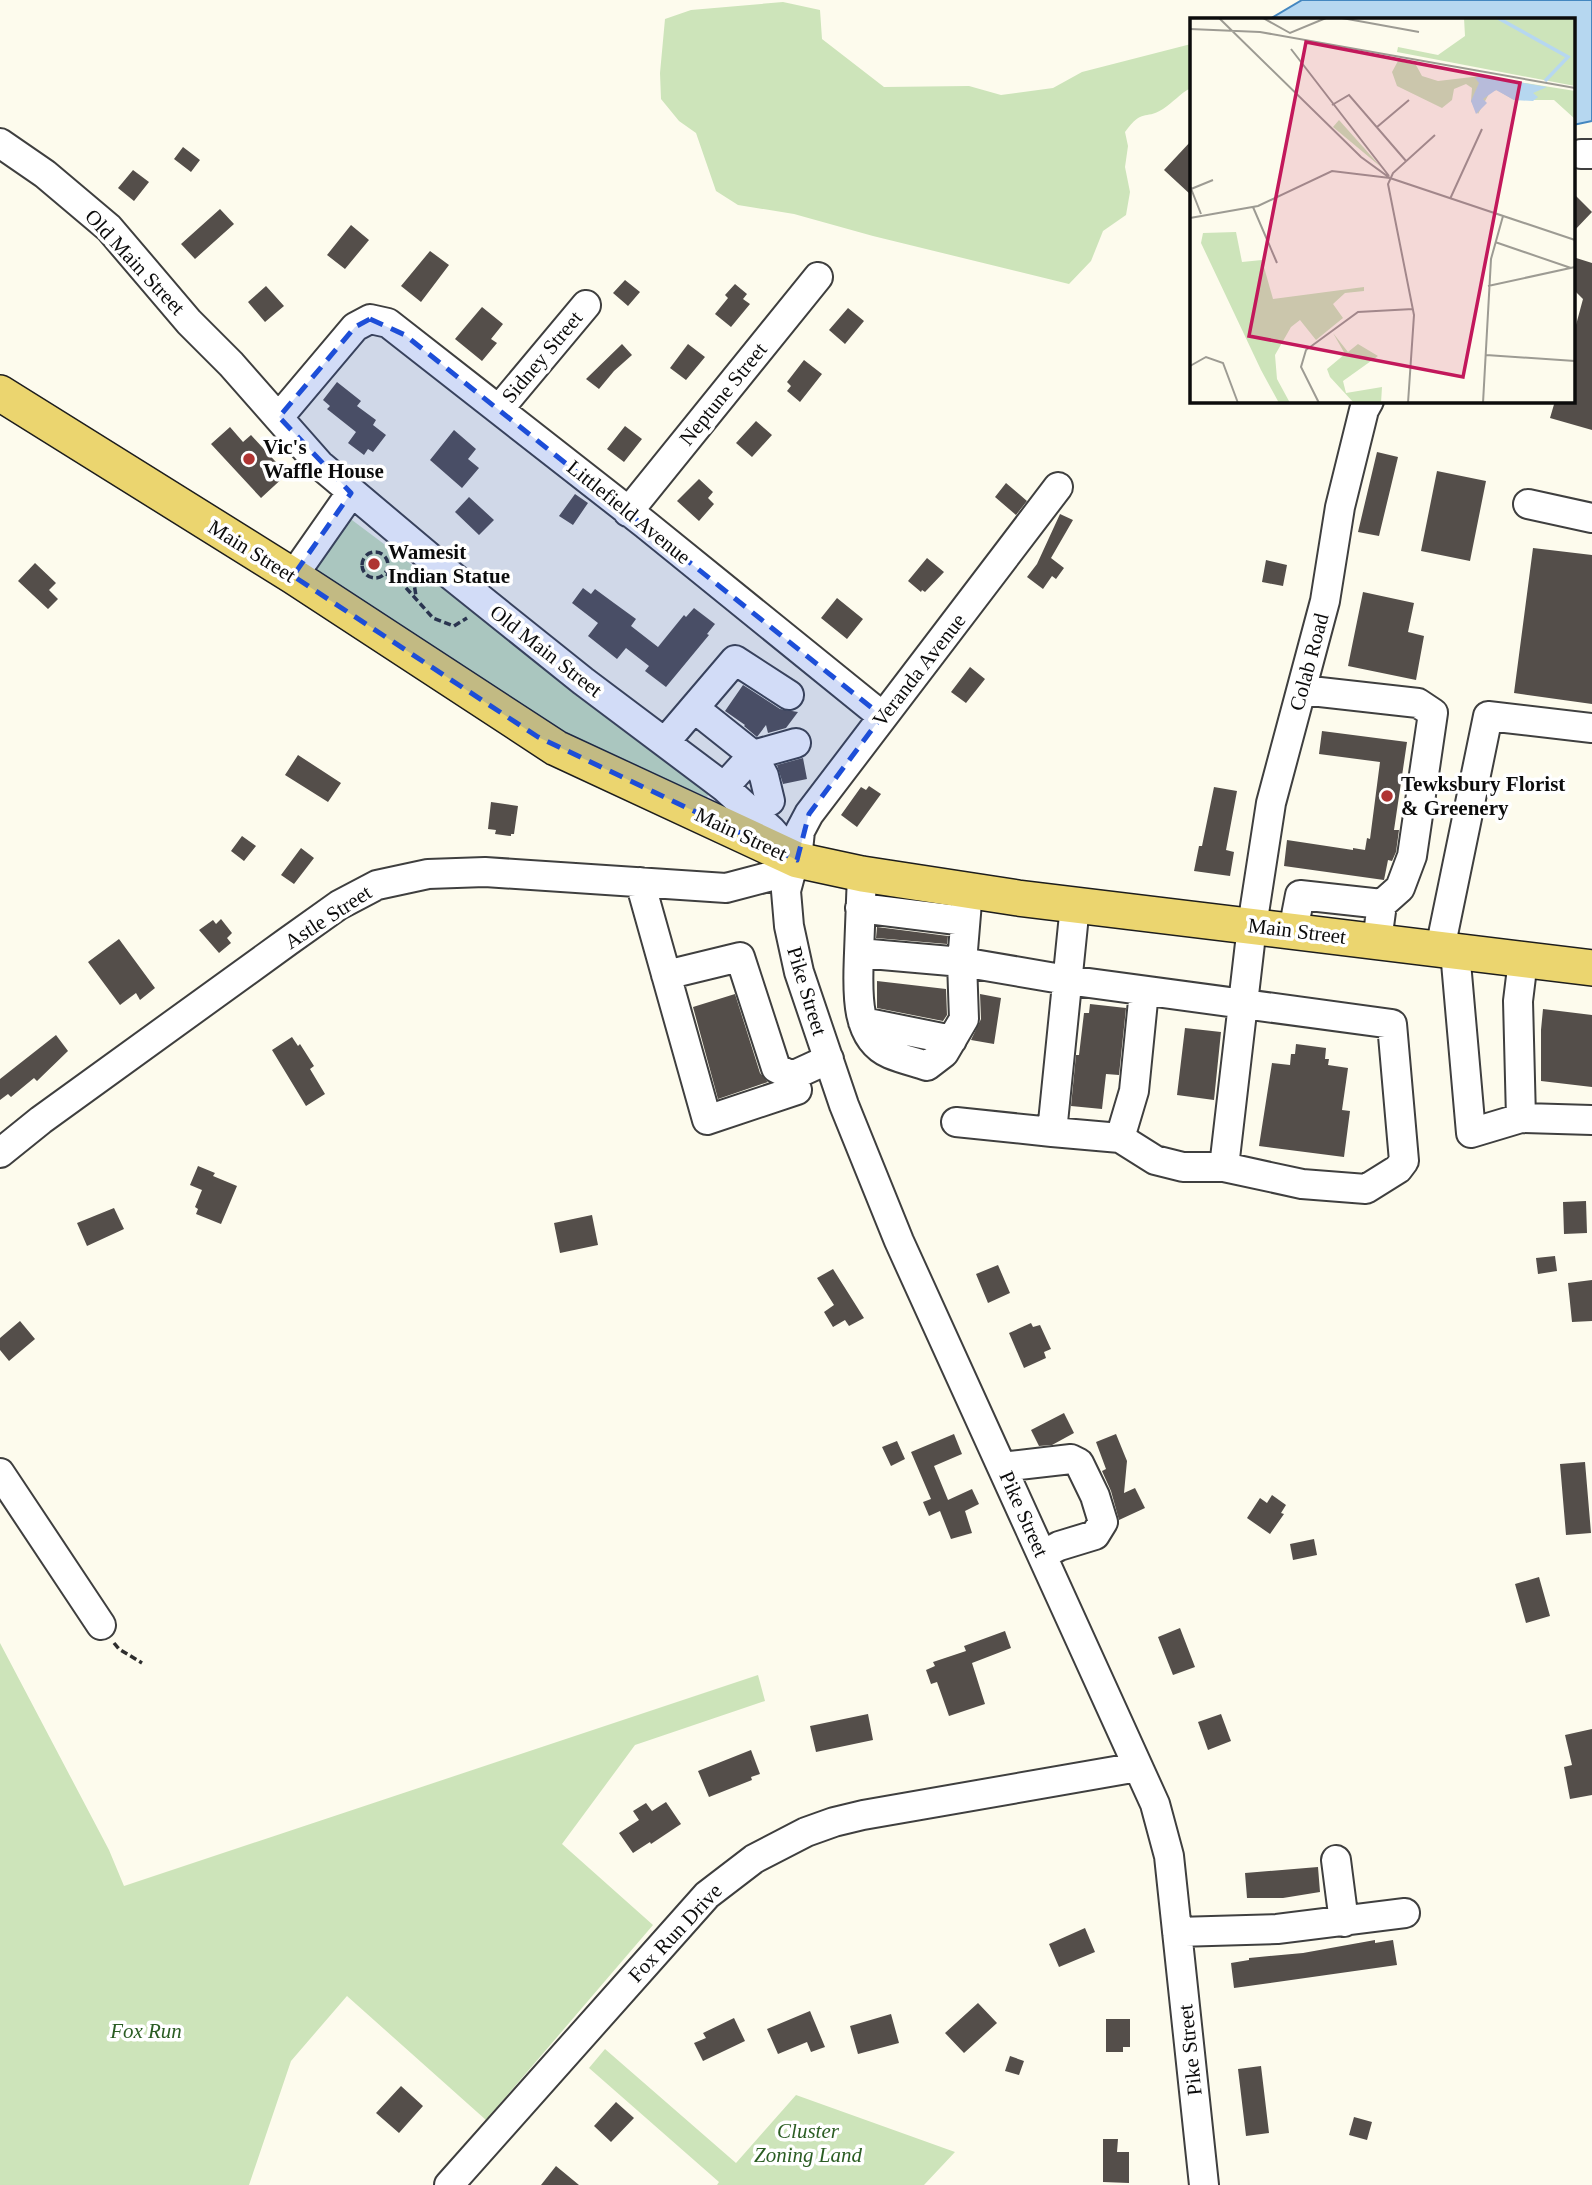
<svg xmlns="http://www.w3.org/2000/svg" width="1592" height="2185" font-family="'Times New Roman',serif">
<rect width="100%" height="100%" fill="#fdfbed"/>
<path fill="#cde4ba" d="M783,2L820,10L822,39L884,87L969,86L1001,95L1053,88L1082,72L1191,44V88C1179,94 1174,102 1163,109C1143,121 1144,107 1125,132L1128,146L1125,167L1130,192L1126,215L1103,231L1091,261L1069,284L873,236L794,214L738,205L716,191L696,133L679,121L661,99L660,73L665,19L691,10Z
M348,517L711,789L707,797C661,777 614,759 570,735C485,690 406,634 326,581L317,569Z
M0,1643L109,1850L124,1886L758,1675L765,1701L635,1745L562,1844L653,1925L486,2120L347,1996L291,2061L249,2185H0Z
M605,2049L736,2163L796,2095L955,2152L924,2185H717L719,2182L589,2068Z"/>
<path fill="#b6d7f0" stroke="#4487c0" stroke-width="2" d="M1302,0H1592V121L1573,125V19H1270Z"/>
<path fill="#544e4a" d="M1191,141V195L1164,170Z
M183,147L200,160L191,172L174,159Z
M133,170L149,182L134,201L118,188Z
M1573,193L1592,212L1573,232Z
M220,209L234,224L195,259L181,244Z
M351,225L369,240L345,269L327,255Z
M430,251L449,265L421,302L401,286Z
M1573,257L1592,263V430L1550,418L1555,401H1573V336L1583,299L1573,289Z
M625,280L640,292L628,306L613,293Z
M735,284L747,294L743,299L750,304L731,327L715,314L728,298L725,295Z
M266,286L284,306L265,322L248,302Z
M482,307L503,324L491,339L497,343L482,361L455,339Z
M848,308L864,321L845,344L829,330Z
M622,344L632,355L614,371L599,389L586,379Z
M688,344L705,357L686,380L670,368Z
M804,360L822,374L800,402L787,391L791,386L787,382Z
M337,382L361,401L357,406L376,420L373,425L386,435L373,452L368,449L364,455L348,443L356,432L327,409L330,406L323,400Z
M756,421L772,435L752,457L736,443Z
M625,426L642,439L624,462L607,449Z
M230,427L243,442L251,435L287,474L261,498L211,444Z
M454,430L476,449L468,459L479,468L462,488L430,460Z
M1377,452L1398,457L1379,536L1358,532Z
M1437,471L1486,481L1470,561L1421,551Z
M699,479L713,492L708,498L714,504L699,521L677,501Z
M1006,483L1027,501L1016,515L995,497Z
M575,494L588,503L573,525L559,516Z
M469,497L494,520L479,535L455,512Z
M1060,514L1073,520L1051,558L1064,568L1056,579L1052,576L1043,589L1027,577L1037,564Z
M1533,548L1592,555V704L1514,693Z
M927,558L944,572L925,592L922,590L921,592L908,581Z
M1266,560L1287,565L1283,586L1262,582Z
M35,563L56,583L49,590L58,599L48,609L18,581Z
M583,588L591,594L595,589L614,603L636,619L631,626L658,647L684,615L686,617L694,608L715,624L707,634L709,635L666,687L645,671L649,666L626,648L617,659L588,636L598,623L572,603Z
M1363,592L1414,603L1408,632L1424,636L1416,680L1348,666Z
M837,598L863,619L847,639L821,618Z
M970,667L985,679L966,703L951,692Z
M743,685L780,709L798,712L786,728L768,733L766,725L757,737L744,726L745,725L725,711Z
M1322,731L1407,742L1394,830H1399L1396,852L1392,861L1388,860L1384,880L1284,866L1287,840L1353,850V848L1365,850L1367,838L1370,839L1380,762L1319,754Z
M298,755L341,783L328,802L285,775Z
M803,758L807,779L783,784L777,765Z
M869,786L881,794L857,827L841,815L861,787L866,790Z
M1214,787L1237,791L1226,850L1234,852L1230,876L1194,871L1199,846H1202Z
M491,802L518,806L514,834H511V836L495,834L496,830L488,829Z
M242,836L256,846L244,861L231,851Z
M301,848L314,858L294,884L281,875Z
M221,919L232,933L227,938L231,943L219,953L199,930L213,920L216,924Z
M877,927L948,936L947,944L876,938Z
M119,939L155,988L140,1000L136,993L120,1005L88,962Z
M877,981L946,989L947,1015L943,1021L877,1008Z
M735,994L760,1073L768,1082L718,1099L693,1007Z
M980,994L1001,998L994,1044L971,1040L981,1019Z
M1090,1004L1126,1008L1119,1075L1106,1074L1102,1109L1071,1106L1076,1055H1079L1084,1013H1089Z
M1543,1009L1592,1015V1087L1541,1081V1030Z
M1185,1028L1221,1032L1214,1100L1177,1095Z
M56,1035L68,1051L37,1081L34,1078L11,1097L8,1094L0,1100V1079Z
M292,1037L298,1046L300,1044L314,1066L310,1069L325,1094L306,1106L272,1050Z
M1296,1044L1326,1048L1325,1059H1329L1328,1065L1348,1068L1342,1110L1350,1111L1344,1157L1259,1146L1272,1063L1290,1065L1291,1054H1295Z
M198,1166L215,1173L213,1176L237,1186L221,1224L196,1214L198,1209L195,1207L202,1190L190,1185Z
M1586,1201L1587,1233L1564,1234L1563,1202Z
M114,1208L124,1229L87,1246L77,1223Z
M592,1215L598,1245L560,1253L554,1223Z
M1555,1256L1557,1271L1538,1274L1536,1258Z
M998,1265L1010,1293L988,1303L976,1274Z
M833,1269L864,1318L849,1326L845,1320L833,1327L824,1312L834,1305L817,1278Z
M1592,1280V1321L1572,1322L1568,1283Z
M20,1321L35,1339L9,1361L0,1350V1338Z
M1031,1323L1033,1327L1040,1325L1051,1349L1044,1352L1046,1358L1024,1368L1009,1333Z
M1064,1413L1074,1433L1052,1445L1039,1446L1031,1430Z
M954,1434L962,1454L934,1466L948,1500L972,1489L979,1504L965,1511L972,1533L951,1539L940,1511L929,1516L923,1502L931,1499L911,1452Z
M1116,1434L1127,1461L1124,1493L1135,1488L1145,1508L1119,1520L1111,1491L1102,1471L1106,1469L1096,1442Z
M897,1441L905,1459L891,1466L882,1447Z
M1585,1462L1591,1533L1566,1535L1560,1464Z
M1272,1495L1286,1505L1281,1513L1284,1514L1270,1534L1247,1518L1260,1498L1267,1503Z
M1314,1539L1317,1555L1293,1560L1290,1544Z
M1539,1577L1550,1616L1526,1623L1515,1584Z
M1180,1628L1195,1667L1173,1675L1158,1637Z
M1005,1631L1011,1648L972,1663L985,1704L949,1716L937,1682L931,1684L926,1670L935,1666L933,1662L966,1651L964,1646Z
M868,1714L873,1740L816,1752L810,1726Z
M1221,1714L1231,1741L1208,1750L1198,1722Z
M1592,1729V1795L1570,1799L1564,1767L1572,1765L1565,1735Z
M751,1750L760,1774L751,1777L752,1780L709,1797L698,1771Z
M666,1802L681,1824L651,1844L650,1842L633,1853L619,1833L639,1820L633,1811L646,1803L652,1811Z
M1318,1867L1320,1892L1283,1898H1247L1245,1873Z
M1085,1928L1095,1952L1059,1967L1049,1944Z
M1375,1940V1943L1393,1940L1397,1965L1234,1988L1231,1963L1249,1960V1958L1303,1953Z
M978,2003L997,2023L964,2053L945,2033Z
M810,2011L825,2047L811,2052L807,2042L778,2054L767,2029Z
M891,2014L899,2043L858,2054L850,2026Z
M734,2018L745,2041L703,2061L694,2043L706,2038L703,2033Z
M1106,2019H1130V2047H1123V2052H1106Z
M1010,2056L1024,2061L1019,2075L1005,2071Z
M1261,2066L1269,2133L1246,2136L1238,2069Z
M401,2086L423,2106L399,2133L376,2113Z
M616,2102L634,2118L611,2142L594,2126Z
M1354,2117L1372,2122L1367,2140L1349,2135Z
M1103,2139H1118L1117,2152H1129V2183L1103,2182Z
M556,2166L579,2185H541Z"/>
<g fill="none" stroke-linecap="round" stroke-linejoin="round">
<g stroke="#3f3f3f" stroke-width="32">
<path id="minor" d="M0,143L45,174L109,228L189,322L231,364L320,465L447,572L583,681L724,787L771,830L793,855
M1581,154H1592
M499,409L586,305
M279,417L355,327L370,319L388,323L645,524L882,716
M1058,487L809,814L800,831L797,860L790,876L786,891L789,926L799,972L844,1105L899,1241L1155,1804L1169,1856L1204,2185
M1528,504L1592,518
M628,512L818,277
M293,576L351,493
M1302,690L1418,703L1433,713L1412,856L1400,888L1382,904
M694,708L753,755L764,776L770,801
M665,742L735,660L789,695
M724,787L753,755L796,743
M862,874L859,953L962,962L968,890
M640,882L707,1120L797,1090L792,1076L829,1059
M860,908L965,921
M1293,931L1300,895L1382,904L1377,941
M1440,949L1488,716L1592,728
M1455,951L1471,1133L1521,1118L1592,1120
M859,953C858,986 853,1038 890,1054C902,1059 915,1062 927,1066L944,1053L964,1019L962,962L1067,980L1392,1024L1404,1161L1398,1169L1366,1189L1302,1184L1224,1167H1183L1155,1160L1120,1138L1052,1132
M666,975L740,957L776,1068L792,1076
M863,1022L952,1040
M1521,1118L1518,1001L1523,960
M956,1122L1052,1132L1075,905
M1120,1138L1134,1091L1144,991
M0,1153L41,1120L287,942L339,905L377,885L428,874L485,872L726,888L772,876L797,860
M1224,1167L1252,926L1271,803L1325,601L1340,507L1364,410L1369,401
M1002,1467L1071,1459L1079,1463L1095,1496L1103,1522L1095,1535L1059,1546L1042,1555
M0,1473L101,1625
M1336,1860L1344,1922
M1177,1932L1277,1929L1405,1913
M449,2185L707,1895L754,1859L806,1832L834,1822L863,1815L1138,1767"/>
</g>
<g stroke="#1d1d1d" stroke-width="38">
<path id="major" d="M0,393L293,576L556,748L797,860L862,874L1018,898L1592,968"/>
</g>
<path stroke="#2e2e2e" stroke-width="3.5" stroke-dasharray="7 3.5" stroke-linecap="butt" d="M362 565a13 13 0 1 1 26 0a13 13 0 1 1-26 0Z
M386,574C397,579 406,585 415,575
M413,577L416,596
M399,580L433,618L454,626L467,618
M114,1643L119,1649L142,1663"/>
<use href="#minor" stroke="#fff" stroke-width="28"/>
<use href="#major" stroke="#ebd56f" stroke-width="35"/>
</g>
<path fill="#1d4ed8" fill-opacity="0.2" stroke="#1d4ed8" stroke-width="5" stroke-dasharray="14 9" stroke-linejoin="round" d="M370,319L405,335L882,716L809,814L797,860L538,737L293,576L351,493L279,417L355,327Z"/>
<g fill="#af3432" stroke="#fff" stroke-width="2.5">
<circle cx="249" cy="459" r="7"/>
<circle cx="374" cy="564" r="7"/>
<circle cx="1387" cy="796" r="7"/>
</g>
<g text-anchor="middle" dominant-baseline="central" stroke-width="7" stroke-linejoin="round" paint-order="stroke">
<g font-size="21" fill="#0c0c0c" stroke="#fff">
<text transform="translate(135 262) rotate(47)">Old Main Street</text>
<text transform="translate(542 357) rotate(-50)">Sidney Street</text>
<text transform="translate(723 394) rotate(-51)">Neptune Street</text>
<text transform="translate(629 512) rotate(39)">Littlefield Avenue</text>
<text transform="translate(252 551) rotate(32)">Main Street</text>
<text transform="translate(546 651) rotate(38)">Old Main Street</text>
<text transform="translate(1309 662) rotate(-75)">Colab Road</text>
<text transform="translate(919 670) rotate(-52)">Veranda Avenue</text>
<text transform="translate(741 834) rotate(25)">Main Street</text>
<text transform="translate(328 917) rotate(-33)">Astle Street</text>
<text transform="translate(1297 931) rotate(7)">Main Street</text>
<text transform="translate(807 991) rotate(73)">Pike Street</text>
<text transform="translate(1024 1514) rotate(66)">Pike Street</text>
<text transform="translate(675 1933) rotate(-47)">Fox Run Drive</text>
<text transform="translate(1190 2050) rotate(-96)">Pike Street</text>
</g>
<g font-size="21" font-weight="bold" fill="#0c0c0c" stroke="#fff" text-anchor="start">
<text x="263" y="447">Vic's<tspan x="263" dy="24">Waffle House</tspan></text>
<text x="388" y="552">Wamesit<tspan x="388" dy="24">Indian Statue</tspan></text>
<text x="1401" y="784">Tewksbury Florist<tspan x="1401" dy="24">&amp; Greenery</tspan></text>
</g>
<g font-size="21" font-style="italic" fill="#2b5d23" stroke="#fff">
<text x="146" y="2031">Fox Run</text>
<text x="808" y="2131">Cluster<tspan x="808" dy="24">Zoning Land</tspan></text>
</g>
</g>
<g transform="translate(1190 18)">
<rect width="385" height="385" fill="#fdfbed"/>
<path d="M274,0H385V68L207,34L208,29L248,37L275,18ZM208,43L226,47L232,58L248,63L291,58L385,73V101L364,82H324L307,72L300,74L288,96L281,83L282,70L276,66L264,71L262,82L252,90L207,68L202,54ZM149,102L191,149L143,109ZM46,214L52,244L72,242L83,281L174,269V273L155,275L143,286L153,300L126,322L110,302L101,309L85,337L87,361L100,385H89L71,352L11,225L13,215ZM143,315L158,334L168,326L188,338L153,363L156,375L192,369L191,385L163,384L140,359L137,351L155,336Z" fill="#cde4ba"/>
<path d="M291,58L305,60L357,69L343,75L348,79L343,83L324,82L306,72L293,81L297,85L286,96L281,83L289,65L285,60Z" fill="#b6d7f0"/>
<path fill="none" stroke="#b6d7f0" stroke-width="3.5" d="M308,0L378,39L355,63"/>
<path fill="none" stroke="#9d9b93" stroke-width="2" d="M29,0L171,139L200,160L385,222M73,0L100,15L136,0M152,0L229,14M0,11L70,14L385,70M101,31L199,158M142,87L159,77L216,143M187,109L219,82M0,168L11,196M1,171L23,162M260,181L292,111M63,189L87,245M0,200L68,188L142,153L200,160M305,224L381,250M298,268L385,249M296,337L385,343M0,348L16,339L33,345L48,385M129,385L111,349L116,332L168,294L223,291M218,385L224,297L198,166L203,155L245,117M293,385L301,241L313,198"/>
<path fill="#c2185b" fill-opacity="0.15" stroke="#c2185b" stroke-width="3.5" d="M116,24L330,65L273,359L59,318Z"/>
<rect width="385" height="385" fill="none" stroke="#0c0c0c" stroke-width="3.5"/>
</g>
</svg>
